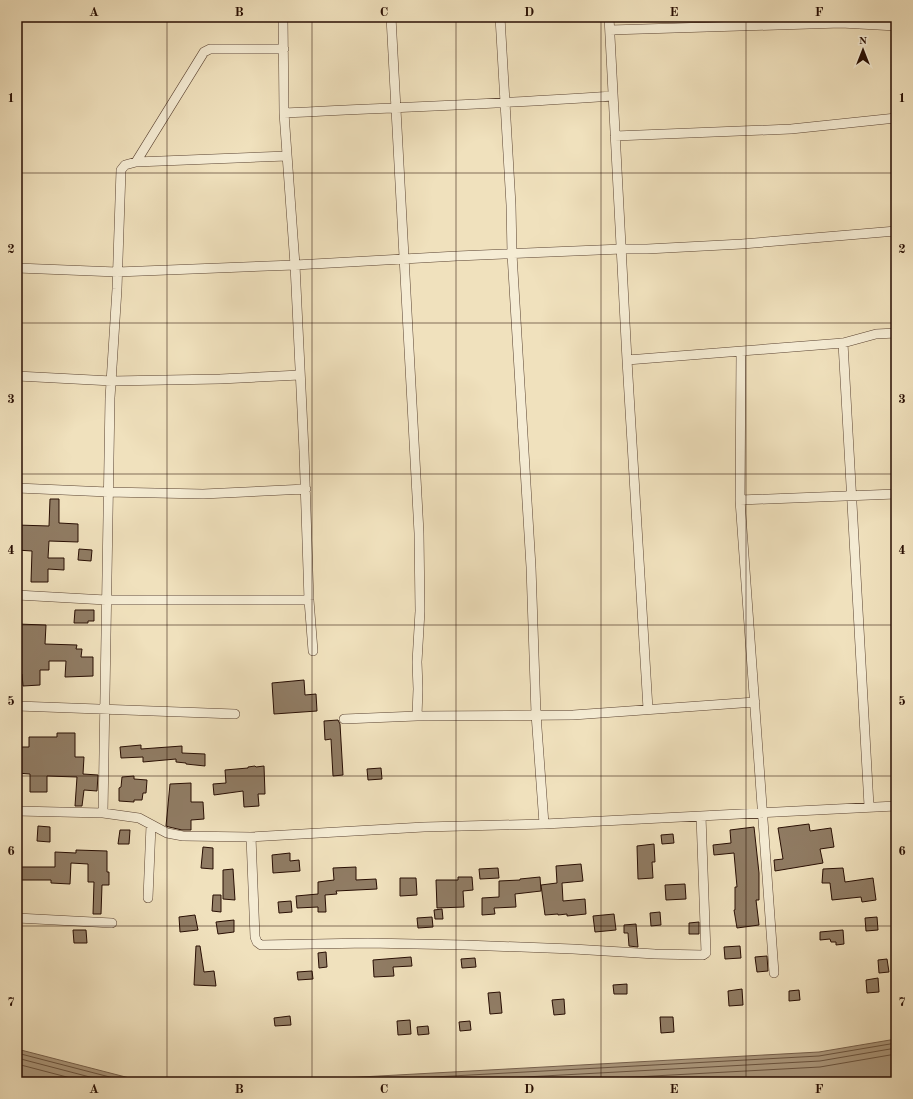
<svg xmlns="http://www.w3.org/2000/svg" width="913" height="1099" font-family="'Old Standard TT',serif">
<rect width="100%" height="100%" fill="#f0e1bd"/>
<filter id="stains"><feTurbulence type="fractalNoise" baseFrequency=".005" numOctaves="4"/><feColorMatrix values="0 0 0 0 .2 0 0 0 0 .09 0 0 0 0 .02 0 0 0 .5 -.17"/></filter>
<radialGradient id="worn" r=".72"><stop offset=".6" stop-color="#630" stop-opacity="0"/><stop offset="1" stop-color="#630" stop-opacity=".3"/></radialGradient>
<path fill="#ac997e" stroke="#77614d" d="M896,1039V1082H269L819,1052Z
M17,1049L145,1082H17Z"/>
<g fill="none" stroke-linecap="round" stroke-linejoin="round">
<path stroke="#6a5440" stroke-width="1" d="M17,1053L129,1082
M17,1058L109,1082
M17,1064L86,1082
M342,1082L819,1056L896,1043
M433,1082L820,1061L896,1048
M542,1082L820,1067L896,1054"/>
</g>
<path fill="#907c64" stroke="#280e03" d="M50,499H59V523L78,524V542L49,541L48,558H64V570L48,569V582H31L32,551L17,550V525L49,526Z
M79,549L92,550L91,561L78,560Z
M75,610H94V621H88V623H74Z
M17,624L46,625L45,644L77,645L76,649H82L81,657H93V676L65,677L66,661H49V670H40V685L23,686L22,674L17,673Z
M304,680L305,695L316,694L317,711L274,714L272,683Z
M338,720L340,724L343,775L333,776L331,739L325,740L324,721Z
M57,733H75V757H84L83,774L98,775L97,791L84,790L82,806H75L77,777L47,776V792H30V774L17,773V747H29V737H57Z
M141,745V749L182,746V753L205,754V766L186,764V763L176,762V759L143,762V757L121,758L120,747Z
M255,766L256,767L264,766L265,794H258L259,806L244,807L243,791L214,795L213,784L226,783L225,770L248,768V767Z
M381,768L382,779L368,780L367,769Z
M134,776V779L147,780L146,793H143L142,800H134V802L119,801V788L121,787L122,777Z
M191,783V802H203L204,819L191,820V830H182L169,827L166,826L170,784Z
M809,824L810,831L831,828L834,847L820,849L823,863L775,871L774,860L783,859L778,828Z
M38,826L50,827V842L37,841Z
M754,827L759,873V900H756L759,925L737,928L734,910H735V887H737L734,853L714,855L713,845L731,843L730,830Z
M120,830H130L129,844H118Z
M673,834L674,843L662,844L661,835Z
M654,844L655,862H652L653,878L638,879L637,846Z
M203,847L213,848V869L201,868Z
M76,850L107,851V872H109V885H102L101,914H93L94,882H88V864L71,863L70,884L51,883V880H17V867H55V852L76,853Z
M290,853V861L299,860L300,871L273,873L272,855Z
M581,864L583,881L562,883L563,901L585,899L586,914L567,916V914L558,915V914L545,915L541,885L557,883L556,866Z
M356,867V880L376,879L377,889L336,891L337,894L325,895L326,912H318V907L297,908L296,896L318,894V882L334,880L333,868Z
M498,868L499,878L480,879L479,869Z
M843,868L845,882L873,878L876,900L862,902L861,897L832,900L830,883H822L823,869Z
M233,869L235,900L223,899V870Z
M458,877H472L473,890L463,891L464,907L437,908L436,880H458Z
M540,877L541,891L515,894L516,907L494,908L495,914L482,915V898L499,897V881L520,880V879Z
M400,878H416L417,895L400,896Z
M685,884L686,899L666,900L665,885Z
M213,895H221V912L212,911Z
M291,901L292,912L279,913L278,902Z
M442,909L443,919H435L434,910Z
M660,912L661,925L651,926L650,913Z
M614,914L616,930L595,932L593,916Z
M195,915L198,930L180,932L179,917Z
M432,917L433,927L418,928L417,918Z
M877,917L878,930L866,931L865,918Z
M234,920V932L218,934L216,922Z
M699,922V934H689V923Z
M636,924L638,947L629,946L628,933H624V925Z
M73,930H86L87,943H74Z
M843,930L844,944L836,945V942H831L830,939L820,940V932Z
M196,946H200L204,972L214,971L216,986L194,985Z
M740,946L741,958L725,959L724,947Z
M326,952L327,967L319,968L318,953Z
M767,956L768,971L757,972L755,957Z
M411,957L412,966L393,967L394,976L374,977L373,960Z
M475,958L476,967L462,968L461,959Z
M887,959L889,972L879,973L878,960Z
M312,971L313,979L298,980L297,972Z
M878,978L879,992L867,993L866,980Z
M627,984V994H614L613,985Z
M742,989L743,1005L729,1006L728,991Z
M799,990L800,1000L789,1001V991Z
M500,992L502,1013L490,1014L488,993Z
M564,999L565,1014L554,1015L552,1000Z
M290,1016L291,1025L275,1026L274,1018Z
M660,1017H673L674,1032L661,1033Z
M410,1020L411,1034L398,1035L397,1021Z
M470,1021L471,1030L460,1031L459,1022Z
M428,1026L429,1034L418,1035L417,1027Z"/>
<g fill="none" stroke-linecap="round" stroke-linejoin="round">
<g stroke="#5a4332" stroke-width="10">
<path id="minor" d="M283,17L284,113L295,265L304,451L309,600L313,651
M391,17L419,533L420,611L417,662L418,689L417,716
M500,17L511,205L512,254L531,567L536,714L544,824
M609,17L627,360L648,709
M610,30L841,23L896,26
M284,113C394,107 503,104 612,96
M615,136L791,129L896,118
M136,162L287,156
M17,268L117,272L295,265L457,256L622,249H647L742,244L896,231
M843,343L869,806
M741,352L740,500L774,973
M627,360L843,343L876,334L896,333
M17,376L112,381L220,379L300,375
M17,488L108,492L203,494L306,489
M740,500L896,494
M17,595L106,600H309
M17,706L235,714
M344,719L417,716L573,715L755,702
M17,811L103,813L139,818L167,833L183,836L251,837L424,827L544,824L896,806
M103,813L110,398L117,289L121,170L125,165L136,162L204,52L210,49H284
M251,837L255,937L257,942L261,945L368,943L465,945L573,949L655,954L703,955L706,953L701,816
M148,898L151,825
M17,918L112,923"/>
</g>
<use href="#minor" stroke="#f5ecd4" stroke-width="9"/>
</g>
<path fill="none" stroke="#280e03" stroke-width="1" stroke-opacity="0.55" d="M167,17V1082M312,17V1082M456,17V1082M601,17V1082M746,17V1082M17,173H896M17,323H896M17,474H896M17,625H896M17,776H896M17,926H896"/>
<rect width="913" height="1099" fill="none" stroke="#f0e1bd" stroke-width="44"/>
<g transform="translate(863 50)" stroke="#f5ecd4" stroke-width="3" paint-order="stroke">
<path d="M0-3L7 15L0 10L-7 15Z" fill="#280e03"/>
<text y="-6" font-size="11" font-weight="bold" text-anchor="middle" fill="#280e03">N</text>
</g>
<rect x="22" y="22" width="869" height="1055" fill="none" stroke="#280e03" stroke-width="1.5"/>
<g font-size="13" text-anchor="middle" font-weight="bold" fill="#280e03">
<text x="94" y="16">A</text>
<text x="239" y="16">B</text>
<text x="384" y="16">C</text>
<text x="529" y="16">D</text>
<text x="674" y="16">E</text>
<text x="819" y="16">F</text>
<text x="11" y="102">1</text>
<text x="902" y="102">1</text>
<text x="11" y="253">2</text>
<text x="902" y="253">2</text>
<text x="11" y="403">3</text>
<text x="902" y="403">3</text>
<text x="11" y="554">4</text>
<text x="902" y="554">4</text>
<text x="11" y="705">5</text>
<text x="902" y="705">5</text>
<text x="11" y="855">6</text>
<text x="902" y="855">6</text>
<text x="11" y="1006">7</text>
<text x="902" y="1006">7</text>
<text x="94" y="1093">A</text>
<text x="239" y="1093">B</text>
<text x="384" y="1093">C</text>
<text x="529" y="1093">D</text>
<text x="674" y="1093">E</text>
<text x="819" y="1093">F</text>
</g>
<rect width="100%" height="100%" filter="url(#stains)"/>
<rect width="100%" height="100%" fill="url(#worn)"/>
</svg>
